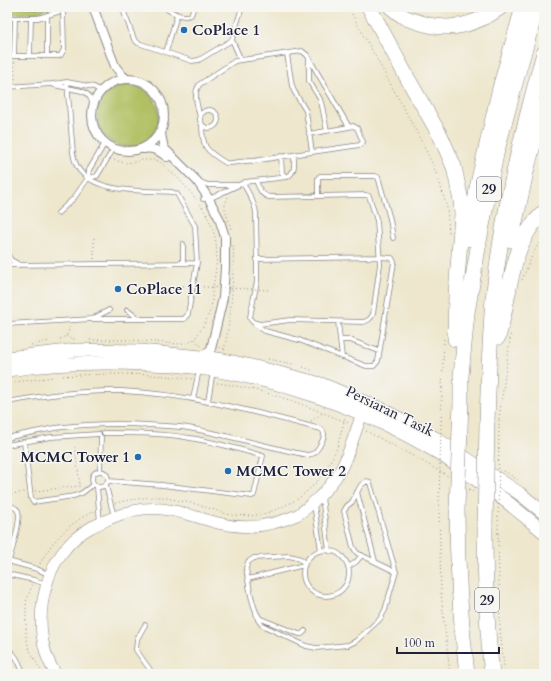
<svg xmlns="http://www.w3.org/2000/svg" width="551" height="681" font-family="Cardo,serif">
<rect width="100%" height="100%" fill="#f6f6f2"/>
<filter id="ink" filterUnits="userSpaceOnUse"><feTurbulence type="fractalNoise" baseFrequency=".025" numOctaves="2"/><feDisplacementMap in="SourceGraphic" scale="8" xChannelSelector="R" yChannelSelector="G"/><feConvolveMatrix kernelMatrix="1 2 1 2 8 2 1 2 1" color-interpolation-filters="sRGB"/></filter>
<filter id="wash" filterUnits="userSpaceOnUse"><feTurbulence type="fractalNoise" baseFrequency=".012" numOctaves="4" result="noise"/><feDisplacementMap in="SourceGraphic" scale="16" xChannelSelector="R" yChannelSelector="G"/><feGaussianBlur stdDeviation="0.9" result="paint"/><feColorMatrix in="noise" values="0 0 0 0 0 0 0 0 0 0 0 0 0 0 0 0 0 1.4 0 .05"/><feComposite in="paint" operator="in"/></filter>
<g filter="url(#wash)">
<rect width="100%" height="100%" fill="#eee7cd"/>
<path fill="#b1c062" stroke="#6a714e" d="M7,7H51L36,13L7,14Z
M97 116a31 31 0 1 1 62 0a31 31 0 1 1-62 0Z"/>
</g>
<g filter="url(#ink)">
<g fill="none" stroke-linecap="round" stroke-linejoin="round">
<g stroke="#888484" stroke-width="5.5">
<path id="lane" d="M122,7L134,39L138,43L192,61L199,60L232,40L242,7
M167,7L168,10C176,14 183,18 191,15L194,7
M47,15V56
M7,18H38L74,7
M232,40L241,60
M166,52L177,15
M7,56H59L61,55L64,49L63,10L65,7
M14,56L15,18
M30,56L31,18
M309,59V81L320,99L322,106L327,131
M54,85L82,91C90,94 91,99 93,106
M7,87L52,84L67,82L94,87L101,91
M200 119a9 9 0 1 1 18 0a9 9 0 1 1-18 0Z
M200,118C198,107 192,93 200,84L235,61L302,51L307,55L349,127L353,126L357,128L363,142L360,145L312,152
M202,124C202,131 202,140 206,147C209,152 221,160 226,163C234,164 244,160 253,161L312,152L306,111L294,91L292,86L287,54
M309,134L349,127
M281,156L282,173L287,177
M88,178L97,176L114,148
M198,181L208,185H237
M243,183C248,193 255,202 256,213L257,267V281L250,317L251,320L253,322L260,324L290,320L363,322C368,321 371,319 373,314L380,264L377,221L370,199L369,196L366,195L269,197C261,195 259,188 256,181
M318,196V178L320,176H375L378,177L390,219L393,238
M203,199H209L245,182L287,177C296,172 294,164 294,155
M58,213L74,198L88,178L89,170L105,143
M183,244V263
M7,253L11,260L18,264
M7,265L197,263
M127,310L139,319
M94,318L109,310
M338,322L342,357
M7,324L92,319H184L188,314L197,263L195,226L177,194L172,192C145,190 100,194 80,171C76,166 74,159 73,153L67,82
M255,324L265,331L299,340L366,366H374L378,361L394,262L392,258L380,257L257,259
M340,340H350L379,351
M193,399L199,370
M208,401L213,371
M7,402C45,395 83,390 122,391C190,394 255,412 321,429C324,432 324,432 324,435C324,439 317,451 314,453C311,455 310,454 307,455C267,447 228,435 188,428C175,426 162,426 149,425C117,423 86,424 55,428C39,431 23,434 7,438
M104,433C133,433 162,433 190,438C215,442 239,449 263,456L254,495L252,496L162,485L109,481
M24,442L31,498L33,502L74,496L82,493L94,484
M7,445L51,437L99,434
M100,470L101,437
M92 479a8 8 0 1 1 16 0a8 8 0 1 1-16 0Z
M106,486L114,516
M97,487L100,523
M357,492L375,561
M322,497L329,551
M314,504L321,551
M7,506C11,506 16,507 18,511C22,519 10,557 7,567
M303 573a23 23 0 1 1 46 0a23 23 0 1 1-46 0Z
M8,561L37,569L50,575
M305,563L298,558L289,556L254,558L248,562L246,568C248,580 252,612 261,619L299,634H302L305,631
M348,567L356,562L362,555
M7,574L34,580L46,584
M248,579L304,565
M256,613L258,620L262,625L306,646L316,648L348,645L356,641L380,619L385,610L396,572L370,483L367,481L361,485L352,502L347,506L344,511L353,547L357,553L396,572
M145,625L137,639L136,650L153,674
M7,650C16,652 20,666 24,674
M544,650V653"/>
</g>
<g stroke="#888484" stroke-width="10">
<path id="street" d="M93,7L115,66L122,75L127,79
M92 115a36 36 0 1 1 72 0a36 36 0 1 1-72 0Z
M164,120L161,134L162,139L164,148L197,181L209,199L219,218L225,237V267L223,298L211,349L201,358
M143,149C153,147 159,151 167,157"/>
</g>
<g stroke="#888484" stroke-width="12">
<path id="secondary" d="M56,674C39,650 38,614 46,587C52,563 68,540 90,528C95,525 101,523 107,520C125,512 141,507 162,509C183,511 203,520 223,524C248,530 274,525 297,515C301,513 305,509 309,506C321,496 335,481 342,467C350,450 356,431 362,413"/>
</g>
<g stroke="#888484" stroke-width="14">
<path id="primary" d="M7,358L77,350L140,351L201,357L224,360L260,368L321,384L381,409L435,438L519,493L544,513
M7,370C40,365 74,363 107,363C129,363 151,364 174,365C269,374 361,406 442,455L506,501L544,532"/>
</g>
<g stroke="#888484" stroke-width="16">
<path id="highway" d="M369,7L409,81L441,137L454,167L461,201L462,214L456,294L455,339
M391,7C396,11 401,15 406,18C411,20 416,21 421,23C451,32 476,25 501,7
M470,239L477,188L500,88L523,7
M511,240L527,168L544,105
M498,337C510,299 509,256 533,224C536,220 541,216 544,212
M461,403V376L467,313L480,236L496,154L519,69L537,7
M487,422C488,391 489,361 491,330C492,317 492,304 494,291C503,210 522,132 544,53
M457,507C457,563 460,618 467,674
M485,525C485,575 486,625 492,674"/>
</g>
<path stroke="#888484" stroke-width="1" stroke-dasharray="1 3" stroke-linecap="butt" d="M36,7V13
M348,7L413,125L433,165L440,184L447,208L449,233
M14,62L15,81
M114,160L125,163L134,162L141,160H154L159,161L179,179L197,200
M228,197L225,205V209L231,229
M94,259V235
M522,280L533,253L544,236
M66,336L70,338L77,340
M60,339C67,337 69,333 69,327
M195,339L202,347
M90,340H130L178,344C182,343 187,343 190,342C198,338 209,316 211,308C212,303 212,298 212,293C215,276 218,260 216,243C214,229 208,216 200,204
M31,345L49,341
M220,347L226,350
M224,350C230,324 232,298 233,272C233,262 234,253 233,244
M268,359L293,364
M303,367L314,371
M63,376C106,373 149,373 192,379
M7,383L54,377
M217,383C239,386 262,391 283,398C306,405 327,415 349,423
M442,388L444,338
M499,419L511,332
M311,421L323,413
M366,431L411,455L448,476
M504,471L518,480
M469,489L475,493
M35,491L80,486L75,447
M7,495L24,492
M115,503L129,500L152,497H162L196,504L230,515L249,516L263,514L278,509L298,499L316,483L329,464L337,448L345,418
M439,505L441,593L450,674
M498,533L500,631L505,674
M40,564C51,541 71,522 94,511
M32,585L26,602V636L29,649L43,674"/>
<use href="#lane" stroke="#fff" stroke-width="4"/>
<use href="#street" stroke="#fff" stroke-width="8"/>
<use href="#secondary" stroke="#fff" stroke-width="11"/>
<use href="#primary" stroke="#fff" stroke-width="13"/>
<use href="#highway" stroke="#fff" stroke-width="15"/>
<g stroke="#888484" stroke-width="16" stroke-linecap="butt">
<path id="highway-bridge" d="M457,507L461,403
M485,525L487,422"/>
</g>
<path stroke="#888484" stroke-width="1" stroke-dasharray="1 3" stroke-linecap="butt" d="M183,286L270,290
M439,505L442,388
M498,533L499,419"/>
<use href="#highway-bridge" stroke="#fff" stroke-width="15"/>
</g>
</g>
<g fill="#1f6fb2" stroke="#f6f6f2" stroke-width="1.5">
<circle cx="184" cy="30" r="4"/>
<circle cx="118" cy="289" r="4"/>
<circle cx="138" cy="457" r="4"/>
<circle cx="228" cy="471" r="4"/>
</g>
<g text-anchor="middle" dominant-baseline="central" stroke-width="3" stroke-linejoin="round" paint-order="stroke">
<g fill="#f6f6f2" stroke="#626272" stroke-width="1">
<rect x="477" y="177" width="24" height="24" rx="3"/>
<rect x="475" y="588" width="24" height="24" rx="3"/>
</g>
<g font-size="14" font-weight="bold" fill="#22223b">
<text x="489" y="189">29</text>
<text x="487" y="600">29</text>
</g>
<g font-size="15" font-weight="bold" fill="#22223b" stroke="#f6f6f2" text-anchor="start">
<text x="192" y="30">CoPlace 1</text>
<text x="126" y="289">CoPlace 11</text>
<text x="130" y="457" text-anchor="end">MCMC Tower 1</text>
<text x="236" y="471">MCMC Tower 2</text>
</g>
<g font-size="15" fill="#22223b" stroke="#f6f6f2">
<text transform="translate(390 411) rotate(26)">Persiaran Tasik</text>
</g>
</g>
<rect width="551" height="681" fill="none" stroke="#f6f6f2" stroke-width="24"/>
<path d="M397 647v6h102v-6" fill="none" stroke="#22223b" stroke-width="2"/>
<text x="403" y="647" font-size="12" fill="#22223b" stroke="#f6f6f2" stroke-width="3" paint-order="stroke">100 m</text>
</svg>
